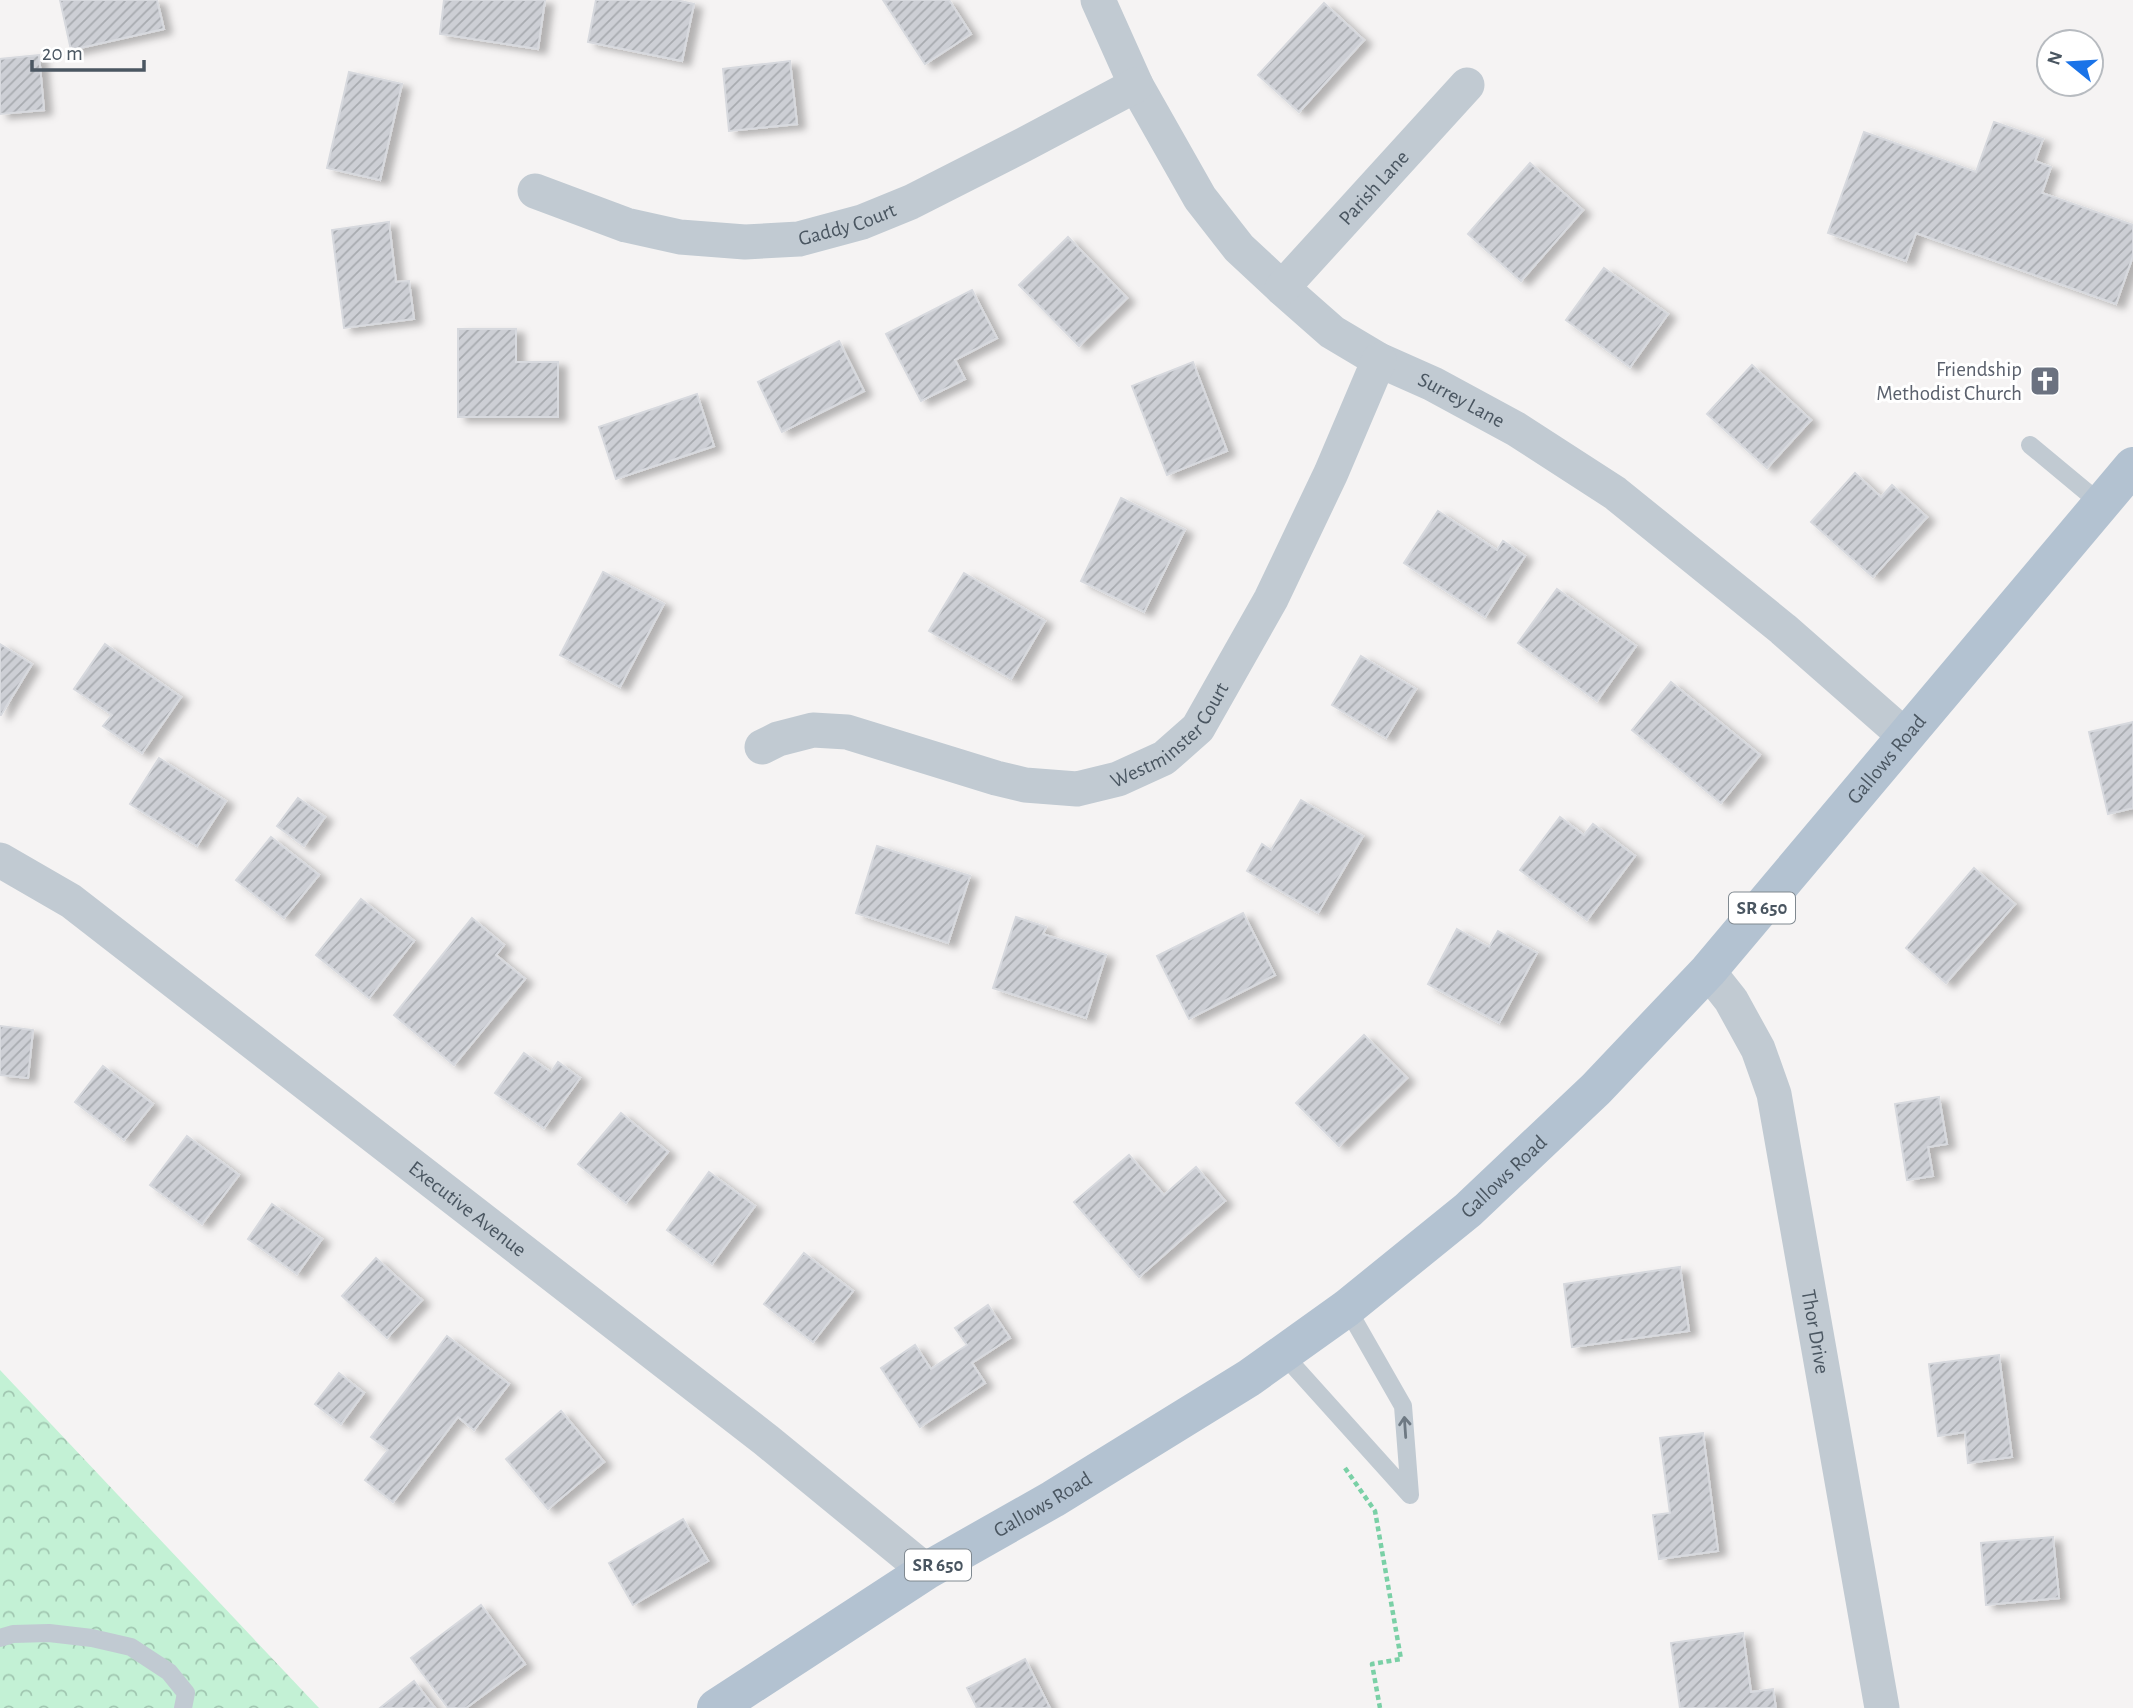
<svg xmlns="http://www.w3.org/2000/svg" width="2133" height="1708" font-family="'Alegreya Sans',sans-serif">
<defs>
<pattern id="forest-crowns" width="20" height="18" patternUnits="userSpaceOnUse" patternTransform="scale(1.75)"><rect width="20" height="18" fill="#c3f1d5"/><path d="M2 6a3 3 0 1 1 6 0M12 15a3 3 0 1 1 6 0" fill="none" stroke="#a0c6b0"/></pattern>
<pattern id="building-hatch" width="6" height="6" patternUnits="userSpaceOnUse" patternTransform="scale(1.75)"><rect width="6" height="6" fill="#cdcfd5"/><path d="M-1 1l2-2M0 6l6-6M5 7l2-2" fill="none" stroke="#a8abb0"/></pattern>
<filter id="shadow"><feDropShadow dx="8" dy="4.5" stdDeviation="3.5" flood-color="#0004"/></filter>
</defs>
<rect width="100%" height="100%" fill="#f5f3f3"/>
<path fill="url(#forest-crowns)" d="M0,1370L319,1708H0Z"/>
<path fill="url(#building-hatch)" stroke="#d7d9de" stroke-width="2" filter="url(#shadow)" d="M60,0H157L164,29L71,50Z
M444,0H545L538,49L440,34Z
M596,0H676L694,4L682,61L588,42Z
M883,0H949L971,34L925,64Z
M1324,3L1364,40L1299,112L1258,75Z
M39,55L44,110L0,114V59Z
M790,61L797,124L729,131L723,69Z
M349,72L402,84L380,180L327,168Z
M1994,122L2043,139L2035,161L2051,167L2042,193L2133,225V256L2116,304L1916,233L1906,261L1828,233L1864,132L1976,172Z
M1530,163L1583,210L1521,281L1468,234Z
M389,222L396,282L409,281L414,319L344,328L332,230Z
M1068,237L1127,298L1079,346L1019,285Z
M1604,268L1668,314L1630,367L1566,320Z
M972,290L997,338L955,360L965,379L921,401L886,334Z
M458,329H516V362H558V417H458Z
M839,341L864,391L782,432L758,382Z
M1193,362L1227,451L1167,475L1132,386Z
M1752,365L1811,420L1767,468L1707,414Z
M697,394L714,446L616,479L599,427Z
M1855,473L1881,497L1892,485L1927,517L1873,577L1811,522Z
M1121,498L1185,530L1144,612L1081,581Z
M1438,511L1497,550L1503,541L1525,556L1485,617L1404,563Z
M603,572L664,604L620,687L560,655Z
M964,573L1045,621L1011,679L929,631Z
M1557,589L1636,646L1597,701L1518,643Z
M0,644L32,664L1,715H0Z
M105,644L181,697L142,753L103,726L112,715L74,689Z
M1361,656L1416,689L1386,738L1332,705Z
M1671,682L1760,755L1721,803L1632,730Z
M2133,722V808L2108,814L2089,732Z
M159,758L226,801L197,846L130,804Z
M298,798L325,817L304,846L277,826Z
M1301,800L1363,836L1318,913L1247,871L1262,844L1271,850Z
M1560,817L1584,835L1593,824L1635,856L1587,920L1520,870Z
M271,837L319,875L284,918L236,880Z
M877,846L970,876L948,943L856,913Z
M1974,868L2015,904L1946,983L1906,948Z
M361,899L414,941L369,998L316,955Z
M1243,913L1275,975L1189,1019L1157,956Z
M1016,917L1046,927L1043,934L1106,955L1086,1018L993,988Z
M472,918L504,945L496,955L525,979L454,1065L394,1015Z
M1457,929L1489,947L1498,931L1537,953L1499,1023L1428,984Z
M0,1026L33,1030L28,1078L0,1075Z
M1364,1035L1407,1078L1339,1146L1296,1103Z
M524,1053L551,1072L558,1062L580,1078L544,1128L495,1093Z
M103,1066L153,1104L124,1140L75,1102Z
M1939,1097L1947,1144L1928,1147L1933,1176L1907,1180L1895,1104Z
M621,1113L668,1152L626,1203L578,1164Z
M187,1136L239,1175L202,1224L150,1185Z
M1129,1155L1164,1195L1196,1167L1225,1201L1139,1277L1074,1202Z
M709,1172L755,1206L712,1264L667,1230Z
M272,1204L322,1239L297,1274L248,1239Z
M804,1253L853,1291L813,1342L764,1304Z
M376,1258L422,1300L387,1338L342,1296Z
M1680,1267L1689,1331L1572,1347L1564,1284Z
M988,1305L1010,1338L972,1363L985,1383L920,1427L881,1368L915,1345L931,1369L967,1345L955,1328Z
M447,1336L509,1384L474,1430L458,1417L393,1502L365,1480L388,1450L371,1437Z
M1999,1355L2012,1457L1968,1463L1965,1432L1938,1436L1929,1364Z
M339,1373L364,1393L341,1424L315,1404Z
M561,1411L604,1462L548,1509L506,1459Z
M1703,1433L1718,1551L1659,1559L1653,1515L1670,1513L1660,1438Z
M683,1519L708,1561L633,1605L609,1563Z
M2053,1537L2059,1598L1986,1605L1981,1543Z
M481,1605L525,1664L466,1708H448L411,1658Z
M1743,1633L1751,1692L1773,1689L1776,1708H1680L1671,1643Z
M1025,1659L1050,1708H977L967,1688Z
M414,1681L435,1708H380Z"/>
<g fill="none" stroke-linecap="round" stroke-linejoin="round">
<path stroke="#7ad0a6" stroke-width="4.5" stroke-dasharray="5 3.5" stroke-linecap="butt" d="M1345,1468L1375,1511L1401,1659L1372,1664L1380,1708"/>
<path stroke="#c1cad2" stroke-width="18" d="M2030,445L2101,504
M1347,1308L1403,1406L1410,1495
M1283,1354L1410,1495
M0,1638L13,1634L49,1633L92,1638L131,1647L169,1672L186,1693L183,1708"/>
<g stroke="#c1cad2" stroke-width="35">
<path id="s1" d="M1098,0L1136,85L1200,198L1239,248L1282,288L1332,332L1379,360L1433,384L1516,429L1615,493L1783,629L1906,737"/>
<path id="s2" d="M535,191L626,225L680,237L745,242L799,239L862,222L911,202L1025,144L1136,85"/>
<path id="s3" d="M1282,288L1467,85"/>
<path id="s4" d="M762,747L778,739L813,730L847,732L996,778L1025,785L1077,789L1118,779L1164,758L1198,728L1271,599L1331,473L1379,360"/>
<path id="s5" d="M0,860L71,901L766,1440L926,1571"/>
<path id="s6" d="M1708,971L1731,1000L1758,1049L1774,1094L1882,1708"/>
</g>
<path stroke="#b3c2d1" stroke-width="38" id="s7" d="M716,1708L926,1571L1053,1499L1249,1378L1347,1308L1468,1210L1596,1089L1708,971L2133,466"/>
</g>
<defs><path id="oneway-shaft" d="M-6 0H5M1.5-3L5.5 0L1.5 3" fill="none" stroke-width="1.6" stroke-linecap="round" stroke-linejoin="round" transform="scale(1.75)"/></defs>
<use stroke="#6e7983" href="#oneway-shaft" transform="translate(1405 1427) rotate(-94)"/>
<defs>
<g id="church-square" transform="scale(1.575)"><rect x="-9" y="-9" width="18" height="18" rx="4" fill="#6b7280" stroke="#fff"/><path d="M-1.2-6h2.4v3.5h3.3v2.4h-3.3V6h-2.4V-.1h-3.3v-2.4h3.3Z" fill="#fff"/></g>
</defs>
<g fill-rule="evenodd">
<use href="#church-square" x="2045" y="381"/>
</g>
<g text-anchor="middle" dominant-baseline="central" stroke-width="6" stroke-linejoin="round" paint-order="stroke">
<g fill="#fff" stroke="#808990" stroke-width="2">
<rect x="1729" y="892.5" width="66" height="31" rx="5"/>
<rect x="905" y="1549.5" width="66" height="31" rx="5"/>
</g>
<g font-size="19" font-weight="bold" fill="#4a5661">
<text x="1762" y="908">SR 650</text>
<text x="938" y="1565">SR 650</text>
</g>
<g font-size="21" fill="#4a5661" stroke="#fff">
<text stroke="none"><textPath href="#s3" startOffset="136">Parish Lane</textPath></text>
<text stroke="none"><textPath href="#s2" startOffset="322">Gaddy Court</textPath></text>
<text stroke="none"><textPath href="#s1" startOffset="558">Surrey Lane</textPath></text>
<text stroke="none"><textPath href="#s4" startOffset="438">Westminster Court</textPath></text>
<text stroke="none"><textPath href="#s7" startOffset="1519">Gallows Road</textPath></text>
<text stroke="none"><textPath href="#s7" startOffset="952">Gallows Road</textPath></text>
<text stroke="none"><textPath href="#s5" startOffset="584">Executive Avenue</textPath></text>
<text stroke="none"><textPath href="#s6" startOffset="382">Thor Drive</textPath></text>
<text stroke="none"><textPath href="#s7" startOffset="385">Gallows Road</textPath></text>
</g>
<g font-size="21" fill="#5b616d" stroke="#fff" text-anchor="end">
<text x="2022" y="369">Friendship<tspan x="2022" dy="24">Methodist Church</tspan></text>
</g>
</g>
<g transform="translate(2070 63) rotate(288)"><circle r="33" fill="#ffffff" stroke="#b7bbc0" stroke-width="2"/>
<path d="M0-5L12 26L0 18L-12 26Z" fill="#1a73e8"/>
<text y="-10" font-size="19" font-weight="bold" text-anchor="middle" fill="#4a5661">N</text>
</g>
<path d="M32 60v10h112v-10" fill="none" stroke="#4a5661" stroke-width="3.5"/>
<text x="42" y="60" font-size="21" fill="#4a5661" stroke="#ffffff" stroke-width="5" paint-order="stroke">20 m</text>
</svg>
